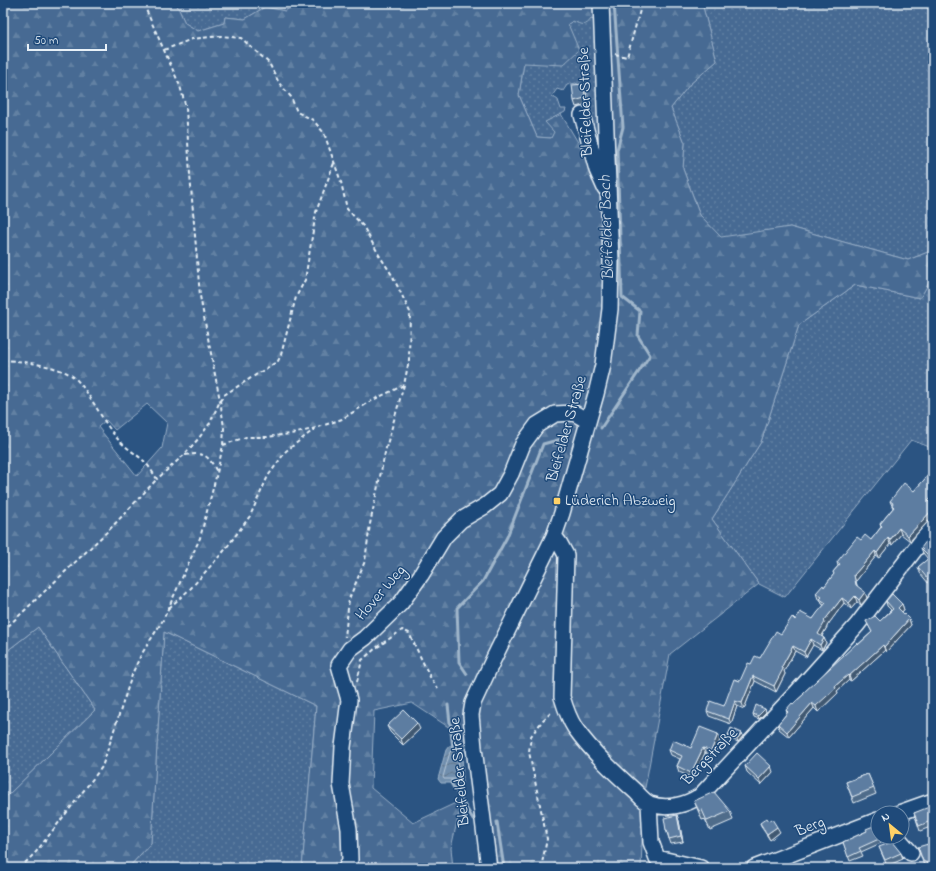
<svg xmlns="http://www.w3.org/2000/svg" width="936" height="871" font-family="'Indie Flower',sans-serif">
<defs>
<pattern id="grass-dots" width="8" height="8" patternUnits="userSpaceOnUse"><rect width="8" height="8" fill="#476b93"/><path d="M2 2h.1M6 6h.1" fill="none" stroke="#6281a3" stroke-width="1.8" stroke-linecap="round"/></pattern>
<pattern id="forest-firs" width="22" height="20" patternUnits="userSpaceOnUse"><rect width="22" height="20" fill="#476b93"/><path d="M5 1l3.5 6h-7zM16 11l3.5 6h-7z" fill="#6281a3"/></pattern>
<pattern id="water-waves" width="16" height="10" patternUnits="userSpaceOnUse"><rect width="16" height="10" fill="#708ead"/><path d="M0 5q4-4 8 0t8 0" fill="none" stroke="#61768a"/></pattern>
</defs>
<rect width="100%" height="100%" fill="#2b5482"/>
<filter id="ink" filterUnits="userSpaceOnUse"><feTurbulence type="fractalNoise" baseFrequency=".025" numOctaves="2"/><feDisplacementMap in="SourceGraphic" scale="8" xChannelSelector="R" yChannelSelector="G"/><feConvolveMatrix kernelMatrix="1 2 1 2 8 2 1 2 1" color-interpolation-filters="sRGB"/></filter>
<g filter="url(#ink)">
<path fill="url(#grass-dots)" stroke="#98aec6" d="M176,3H297L285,11L265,7L245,19L225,17L224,23L198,31L185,23Z
M702,3H933V250L908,260L790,227L721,238L700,215L683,169L685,143L671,108L690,84L717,61Z
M591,19L596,20L601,171L586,115L590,104L587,89L584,88L576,83L567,85L563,91L557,89L552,96L558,100L561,109H566L565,112L546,122L555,132L551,138L537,137L519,95L524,63L568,24L572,21Z
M933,276V451L927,446L911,440L785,597L759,584L712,519L761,442L799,325L855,285L920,298Z
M38,627L95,710L3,800V654Z
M164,632L316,706L302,868H128L151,843Z"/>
<path fill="url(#forest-firs)" stroke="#98aec6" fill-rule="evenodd" d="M3,3H176L185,23L198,31L224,23L225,17L245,19L265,7L285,11L297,3H324L328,4L330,3H702L717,61L690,84L671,108L685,143L683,169L700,215L721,237L790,227L908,260L933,250V276L920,298L855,285L799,325L761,442L712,519L759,584L670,654L644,793L641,868H491L479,778L456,732L412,703L374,711L371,788L413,823L462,800L451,848L453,868H302L316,706L164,632L151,843L128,868H3V800L95,710L38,627L3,654ZM591,19L596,20L601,184L592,181L585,154L561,114L545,122L554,132L551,138L537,137L519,95L524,63L563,65L579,50L568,24L573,21C581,25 586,27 591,19ZM147,404L167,423L162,448L137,476L98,427L106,420L115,430Z"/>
<path fill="url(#water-waves)" stroke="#a0b6cb" d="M458,745L462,749L463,783H441L438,779L446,750L449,746Z"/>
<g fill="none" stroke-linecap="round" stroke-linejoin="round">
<path stroke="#b8c9da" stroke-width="1" d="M457,749L458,751L459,778L457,779H444L443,777L450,752L452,750Z"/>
<path stroke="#a0b6cb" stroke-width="3" d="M601,428L650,355L638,336L640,311L622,297L617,150L623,127L614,3
M467,674L459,662L457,608L483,581L507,537L543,444L565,438
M448,705L453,749
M452,780L451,783L473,819
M497,822L504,868"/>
<g stroke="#e8f1f8" stroke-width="18">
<path id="minor" d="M582,115L597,170L605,188
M554,536L560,544L566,555L562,697C565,707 569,719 575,728C592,752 615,773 636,792C640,796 645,802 650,804C667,810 686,805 700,796L797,692L857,625L923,539L933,528
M649,804L651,842L657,858L701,868
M899,813L930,802L933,803
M897,837L911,853
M346,868L350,860L349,829L341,784L343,747L349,700L339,665L350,649L365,638L401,603L421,575L444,537L461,520L485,506L500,494L511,474L523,444L537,425L555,414L574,413L588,421
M489,868L474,748L471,715L473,703L493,660L554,536L562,513L596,394L603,365L610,309L611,261L601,3
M754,868L878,820"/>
</g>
<path stroke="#e8f1f8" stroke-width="2" stroke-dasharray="4 3" stroke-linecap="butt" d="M164,50L192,39L221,36L241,38L269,63L279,83L291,97L297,112L313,120L324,133L341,182L347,209L363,226L379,255L392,275L410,312L409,360L404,385L386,448L370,524L365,561L349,599L345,637
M615,54L627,57L642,3
M3,360C22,361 63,366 76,379C92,396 101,419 116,437C124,447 135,453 144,461C149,466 153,473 157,479L184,455L199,438L210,423L220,401L224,395L278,361L281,355L296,297L305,280L316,212L334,163
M223,445L246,437H267L297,433L316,428L342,419L373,400L404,385
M185,455C205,452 208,455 217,472
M169,608L191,588L224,551L250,516L268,476L286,451L316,428
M3,631L110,529L157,479
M357,682L362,660L376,648L402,630L409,633L431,679L438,688
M20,868L36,852L102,767L133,672L141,655L163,620L200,538L217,473L223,445L224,428L221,406L200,296L190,175L186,108L180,86L143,3
M541,868L547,839L529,752L531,736L543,720L553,711"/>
<use href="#minor" stroke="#1f4a7a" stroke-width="15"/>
</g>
<path fill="#506c8a" stroke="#e8f1f8" d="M586,90L587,104L576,107L574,101Z
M933,470V503L932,504L933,505V516L910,541L901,534L892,545L890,544L879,558L876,556L856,581L857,586L867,598L861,605L857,602L851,609L844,603L827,626V627L822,636L824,638L826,643L822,650L813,645L806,657L795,651L784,671L785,674L776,692L755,681L744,709L737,706L731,724L709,716L707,711L724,706L751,664L760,658L781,634L795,620L813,619L824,605L822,604L821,601L818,599L816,593L824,587L834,574L833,572L838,566L837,562L861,540H871L881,527L880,524L893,508L890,501L914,491Z
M933,547V589L920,573L918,567L928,559L923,553L921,548Z
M886,601L902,604L904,610L902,612L909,619L911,625L886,652L885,650L851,681L849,680L837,691L838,693L818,712L814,708L789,737L779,729L778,724L787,713L786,710L793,704L804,694L803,693L872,632L866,621H880L891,610L887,606Z
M765,709L766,712L759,719L754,717L753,714Z
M387,726L420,729L403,745L390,732Z
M742,733L743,736L738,742L729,738L728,735Z
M718,734L720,740L713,757L705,753L693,778L679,772L677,766L680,759L671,755L669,750L691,748Z
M745,766L773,772L761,785L747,772Z
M868,774L876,794L854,803L846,782Z
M694,801L730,811L733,820L710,830L705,819L702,820Z
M933,808V826L920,831L914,813Z
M677,815L679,821L683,842L671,844L666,830Z
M769,821L780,832L770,840L762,828L760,823Z
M876,825L878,830V837H879L881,843L861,852L863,856L850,861L843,842L867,831Z
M879,847L901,853L903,859L887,866Z
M918,847L929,848L933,847V868H928L924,866Z"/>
<path fill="#415871" stroke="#e8f1f8" d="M584,84L586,90L587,104L585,98Z
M933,496V503L930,506L928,501Z
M933,509V516L910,541L908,536Z
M899,528L901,534L892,545L890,540Z
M888,538L890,544L879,558L877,553Z
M875,551L876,556L856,581L858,590L856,585L854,575Z
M865,592L867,598L861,605L859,600Z
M855,596L857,602L851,609L849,603Z
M842,598L844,603L827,626V627L820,639L818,634L824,621Z
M902,604L904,610L900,613L898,608Z
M909,619L911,625L886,652L884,647Z
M824,638L826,643L822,650L820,645Z
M811,639L813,645L806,657L804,652Z
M883,645L885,650L851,681L849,676Z
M793,646L795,651L784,671L785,674L776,692L774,686L781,668Z
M848,675L849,680L837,691L838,693L818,712L816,706L835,686Z
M753,676L755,681L744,709L742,703Z
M735,701L737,706L731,724L729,719Z
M812,703L814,708L789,737L787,732Z
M765,709L766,712L759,719L758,716Z
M417,723L420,729L403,745L401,739Z
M742,733L743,736L738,742L737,739Z
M718,734L720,740L713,757L711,751Z
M703,748L705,753L693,778L691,773Z
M771,766L773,772L761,785L759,779Z
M677,815L679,821L683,842L681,836Z
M777,827L780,832L770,840L767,834Z"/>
<path fill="#5d7da1" stroke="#e8f1f8" d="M584,84L585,98L574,101L572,85Z
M933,470V496L928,501L933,505V509L908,536L899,528L890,540L888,538L877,553L875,551L854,575L856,585L865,592L859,600L855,596L849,603L842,598L824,621L825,622L818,634L824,638L820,645L811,639L804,652L793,646L781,668L783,669L774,686L753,676L742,703L735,701L729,719L707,711L710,701L724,706L734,679L740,681L748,663L751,664L755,656L760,658L776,631L781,634L792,617L795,620L800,612L813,619L818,612L826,603L820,599L822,597L816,593L823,585L824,587L834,574L833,572L840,564L837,562L857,537L861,540L865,535L871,540L882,526L880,524L894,507L892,505L893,503L890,501L904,483L914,491Z
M927,540L933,547V583L932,584L918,567L930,557L921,548Z
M892,594L902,604L898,608L909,619L884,647L883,645L849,676L848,675L835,686L836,688L816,706L812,703L787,732L778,724L788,712L786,710L792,703L793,704L804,694L803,693L857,643L858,645L872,632L866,621L875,616L880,621L893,609L886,601Z
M756,705L765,709L758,716L753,714Z
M404,710L417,723L401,739L387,726Z
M700,727L718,734L711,751L703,748L691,773L677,766L682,756L669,750L673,740L691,748Z
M731,728L742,733L737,739L728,735Z
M757,753L771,766L759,779L745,766Z
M868,774L874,788L852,797L846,782Z
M714,792L730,811L707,821L702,810L699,811L694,801Z
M929,807L930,809L933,808V820L919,826L914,813Z
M677,815L681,836L669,839L667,830H666L664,818Z
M767,818L769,821L772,819L777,827L767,834L760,823Z
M876,825L878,829L876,830L878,835V837H879V839L859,848L861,851L848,857L843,842L867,831L866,829Z
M892,842L901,853L885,860L879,847Z
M928,844L929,848L933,847V863L929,864L923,861L918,847Z
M674,866L684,868H674Z"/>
</g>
<rect fill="#ffd166" stroke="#1f4a7a" stroke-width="1.5" x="553" y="497" width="8" height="8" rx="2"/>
<g text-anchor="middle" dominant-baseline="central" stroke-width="3" stroke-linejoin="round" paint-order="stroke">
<g font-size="16" fill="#e8f1f8" stroke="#1f4a7a">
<text transform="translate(586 102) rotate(-92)">Bleifelder Straße</text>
<text transform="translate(567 429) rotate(-74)">Bleifelder Straße</text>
<text transform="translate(381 593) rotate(-49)">Hover Weg</text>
<text transform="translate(710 757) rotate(-46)">Bergstraße</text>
<text transform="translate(460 772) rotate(-95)">Bleifelder Straße</text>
<text transform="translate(810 827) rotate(-21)">Berg</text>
</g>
<g font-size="16" fill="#e8f1f8" stroke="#1f4a7a" text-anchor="start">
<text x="565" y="501">Lüderich Abzweig</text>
</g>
<g font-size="17" font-style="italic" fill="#d0dde9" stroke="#1f4a7a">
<text transform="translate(607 228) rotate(-92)">Bleifelder Bach</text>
</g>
</g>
<rect width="936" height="871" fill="none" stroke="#1f4a7a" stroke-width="16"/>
<rect x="8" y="8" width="920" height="855" fill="none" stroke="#e8f1f8" stroke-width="1.5" filter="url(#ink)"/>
<g transform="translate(890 825) rotate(331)"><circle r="19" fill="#1f4a7a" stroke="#6f8dac"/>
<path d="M0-3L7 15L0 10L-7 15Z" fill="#ffd166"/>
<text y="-6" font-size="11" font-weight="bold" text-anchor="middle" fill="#e8f1f8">N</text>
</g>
<path d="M28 44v6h78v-6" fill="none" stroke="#e8f1f8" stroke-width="2"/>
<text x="34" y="44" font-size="12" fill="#e8f1f8" stroke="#1f4a7a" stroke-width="3" paint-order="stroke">50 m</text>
</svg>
